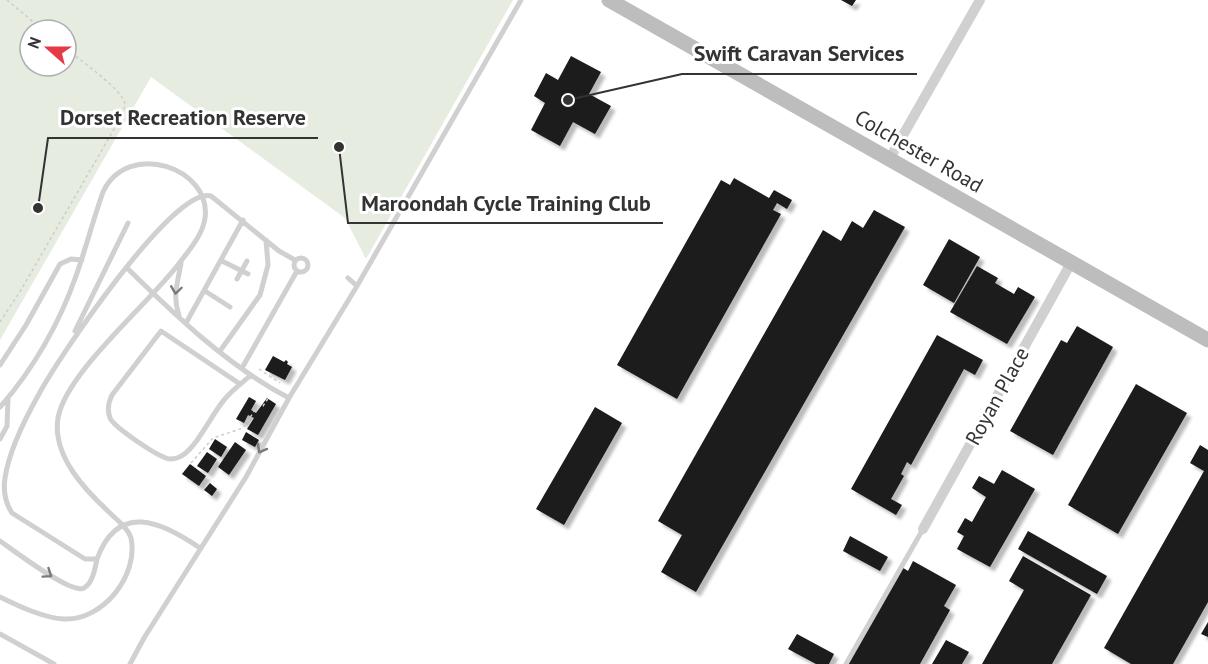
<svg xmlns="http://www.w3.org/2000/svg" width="1208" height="664" font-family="'PT Sans',sans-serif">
<defs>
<filter id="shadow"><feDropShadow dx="4.5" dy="4.5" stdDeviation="1.5" flood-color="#0004"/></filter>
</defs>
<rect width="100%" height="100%" fill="#fff"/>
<path fill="#e6ecdf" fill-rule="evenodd" d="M0,0H513L366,259L345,218L151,77L0,340ZM30,30H66V66H30Z"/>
<path fill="#1a1a1a" filter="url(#shadow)" d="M841,0H856L852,6Z
M571,56L601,72L589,94L611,106L595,134L573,122L560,146L531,130L545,103L534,96L546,73L558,80Z
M734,178L769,198L774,190L792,200L787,209L777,203L773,210L781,214L677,399L617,365L721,180L730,185Z
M874,210L905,227L696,592L661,572L682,535L658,521L823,230L841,241L852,221L863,228Z
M949,239L980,257L954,303L923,285Z
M977,266L998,278L995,283L1014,294L1018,287L1035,297L1007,344L950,312Z
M1077,326L1113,347L1053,455L1010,431L1061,340L1067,343Z
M937,335L983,360L975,375L964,369L911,465L907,462L901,474L904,476L891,499L902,505L896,515L851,489Z
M273,356L284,362L286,360L288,362L287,364L292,367L285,380L265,370Z
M1136,384L1187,413L1118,534L1068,505Z
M249,397L256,401L251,410L256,413L267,398L276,404L258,435L247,429L254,418L248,415L244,423L236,419Z
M595,407L622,423L564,525L536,509Z
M246,432L259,440L255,447L242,440Z
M215,439L227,447L221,457L209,449Z
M235,442L246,450L229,475L218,467Z
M1200,445L1208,450V602L1173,664H1131L1104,648L1204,471L1190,463Z
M207,452L217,459L208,473L197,466Z
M190,464L206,476L199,486L182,474Z
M1002,470L1035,489L990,567L957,549L964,536L957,532L965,518L972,522L986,497L972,488L979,476L994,484Z
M210,483L217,489L212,496L204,490Z
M1028,531L1107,576L1097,594L1018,549Z
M850,536L888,557L880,571L843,551Z
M1023,556L1091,595L1052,664H982L1024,590L1009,581Z
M913,561L956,585L944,606L950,610L920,664H845L900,566L908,571Z
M1208,622V637L1201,634Z
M797,634L834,654L829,664H816L788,649Z
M946,640L969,652L962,664H932Z"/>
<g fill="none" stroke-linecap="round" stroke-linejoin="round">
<path stroke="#cdcdcd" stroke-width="1.5" stroke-dasharray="3 3" stroke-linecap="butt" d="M7,0L43,30
M0,322L21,290L121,117C122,113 125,108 125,104C124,91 78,58 66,49
M259,369L280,383
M191,463L213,438L243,428L257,407L263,406L269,397"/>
<path stroke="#d0d0d0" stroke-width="5" d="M294 265a7 7 0 1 1 14 0a7 7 0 1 1-14 0Z
M222,261L248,274
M127,268C176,316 228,366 289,398
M348,278L357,286
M237,279L247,261
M205,291L230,307
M179,315C172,296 178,282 181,263
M186,323L243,220
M75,331L128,223
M220,351L260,295L268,265L266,240
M0,365L26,325L60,264L71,259L82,260
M242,368L297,271
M240,384L161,331L112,395C108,403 107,410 110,418C114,427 159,458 170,459C174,459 180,457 183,455C198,445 212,414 224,400C232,390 242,383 251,375
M0,407C33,370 60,322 76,276C86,248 93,220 103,192C128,139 212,168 205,218C203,234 190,249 181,261C151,302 66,372 58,418C52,456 85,490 111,514C118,521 128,528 131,538C139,575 103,621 64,619C43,618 19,606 0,597
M0,439L7,426L8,399
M0,541C13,550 72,595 84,588C93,583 95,568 97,559
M200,548C162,522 118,501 97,559H85L12,513C5,502 3,491 5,478C9,451 26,417 39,394C57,360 174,185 211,196L279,251L295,260
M0,634L54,664
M130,664L144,638L246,477L289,398L357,286L521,0
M846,664L923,529"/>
<path stroke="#d0d0d0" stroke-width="10" d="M890,158L980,0
M923,529L1071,263"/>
<path stroke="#bdbdbd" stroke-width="15" d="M609,0L1208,340"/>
</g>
<defs><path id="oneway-chevron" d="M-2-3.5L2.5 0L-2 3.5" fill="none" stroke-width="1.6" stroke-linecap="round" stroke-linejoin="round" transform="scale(1.5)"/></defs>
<g stroke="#7a7a7a">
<use href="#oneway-chevron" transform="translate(176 290) rotate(98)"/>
<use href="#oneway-chevron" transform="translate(261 449) rotate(119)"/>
<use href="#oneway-chevron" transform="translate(48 574) rotate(34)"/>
</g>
<g text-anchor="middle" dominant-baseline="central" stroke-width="6" stroke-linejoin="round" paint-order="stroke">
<g font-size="21" fill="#333" stroke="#fff">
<text transform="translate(919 151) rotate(30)">Colchester Road</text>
<text transform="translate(997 396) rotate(-61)">Royan Place</text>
</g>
</g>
<path fill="none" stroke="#333" stroke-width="2" d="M568 100L682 74H917M38 208L48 138H318M339 147L348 223H663"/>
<g fill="#333" stroke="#fff" stroke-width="2">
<circle cx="568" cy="100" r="6"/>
<circle cx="38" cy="208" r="6"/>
<circle cx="339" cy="147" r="6"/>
</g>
<g font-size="22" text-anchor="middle" font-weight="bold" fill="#333" stroke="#fff" stroke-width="6" stroke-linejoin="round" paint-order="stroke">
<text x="799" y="61">Swift Caravan Services</text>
<text x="183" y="125">Dorset Recreation Reserve</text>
<text x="506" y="211">Maroondah Cycle Training Club</text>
</g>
<g transform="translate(48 48) rotate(291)"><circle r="28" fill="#ffffff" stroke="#adadad" stroke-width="1.5"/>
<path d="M0-4.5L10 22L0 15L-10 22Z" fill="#e63946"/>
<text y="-9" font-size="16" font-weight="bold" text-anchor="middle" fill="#333333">N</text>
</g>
</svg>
